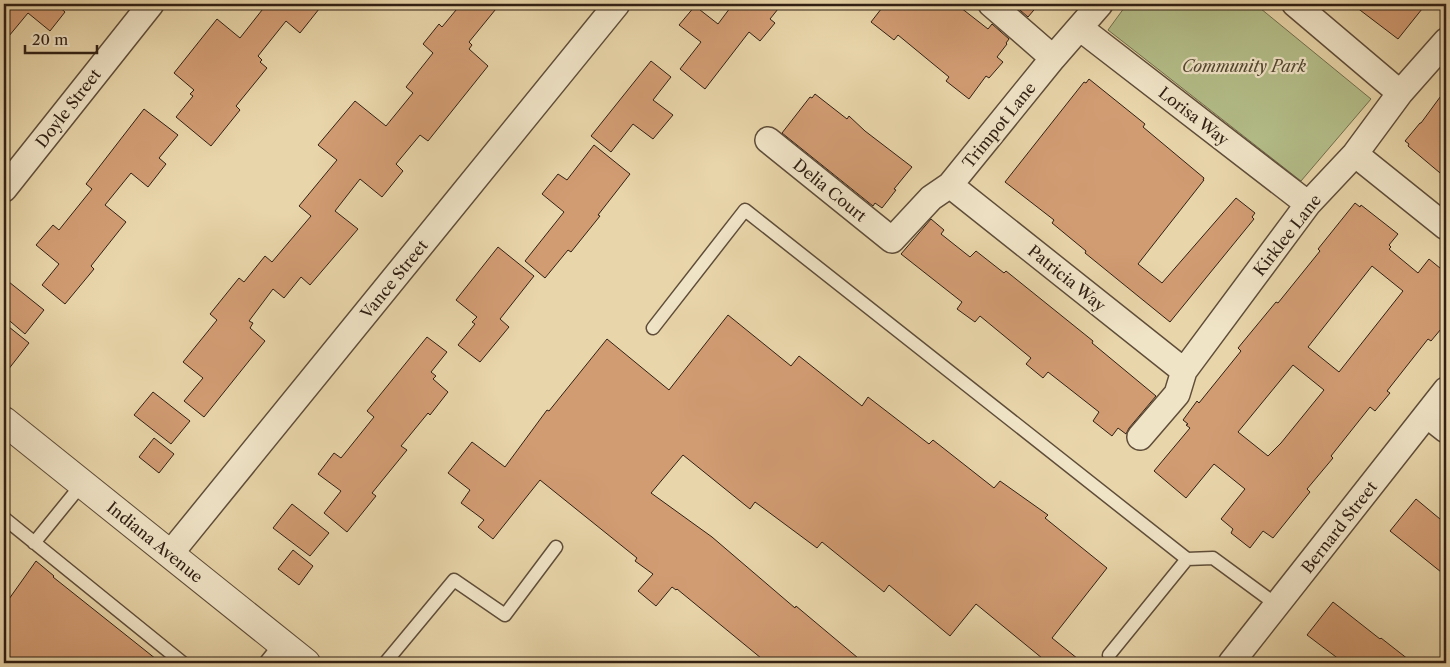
<svg xmlns="http://www.w3.org/2000/svg" width="1450" height="667" font-family="'Libre Caslon Text',serif">
<rect width="100%" height="100%" fill="#e8d5a9"/>
<filter id="stains"><feTurbulence type="fractalNoise" baseFrequency=".004" numOctaves="4"/><feColorMatrix values="0 0 0 0 .2 0 0 0 0 .09 0 0 0 0 .02 0 0 0 .5 -.17"/></filter>
<radialGradient id="worn" r=".72"><stop offset=".6" stop-color="#630" stop-opacity="0"/><stop offset="1" stop-color="#630" stop-opacity=".3"/></radialGradient>
<path fill="#b4be89" stroke="#726f4e" d="M1127,4H1255L1371,99L1301,181L1108,30Z"/>
<path fill="#d29c73" stroke="#312014" fill-rule="evenodd" d="M4,4H56L65,12L50,31L28,13L4,42Z
M264,4H323L300,33L286,21L258,56L262,60L260,62L267,68L236,106L240,110L211,146L176,117L193,96L190,94L194,90L174,73L217,19L240,38L266,5Z
M461,4H500L469,42L472,45L469,49L488,66L428,141L420,135L396,164L403,171L382,197L360,179L335,211L358,229L310,285L301,277L284,298L273,289L249,321L253,323L250,328L265,341L204,417L184,401L203,378L183,362L217,320L210,314L239,278L244,282L265,256L272,262L311,216L299,206L337,160L318,145L355,101L386,126L413,93L406,87L433,53L423,44L439,24L442,27Z
M733,4H782L770,19L775,23L760,41L749,32L705,89L680,69L701,42L679,25L695,6L718,24Z
M885,4H956L988,29L992,24L1009,39L1006,43L1007,44L997,57L1003,62L989,78L986,76L969,99L946,81L949,77L898,35L894,40L871,22Z
M1013,4H1039L1028,17Z
M1352,4H1426L1398,39Z
M651,61L671,77L653,100L673,115L653,139L633,124L611,152L591,136Z
M1089,79L1145,124L1143,127L1204,178L1203,180H1204L1138,264L1162,283L1236,198L1255,213L1252,217L1254,219L1170,322L1085,253L1086,251L1052,223L1054,220L1005,182L1084,82L1086,83Z
M1446,89V178L1408,146L1409,144L1405,141L1420,123H1421Z
M815,94L847,119L849,116L865,131L912,167L894,189L896,190L882,208L875,203L873,206L782,133L810,97L812,98Z
M144,109L178,135L159,158L166,164L148,187L131,173L105,205L126,222L91,266L94,269L65,304L42,285L59,264L36,245L53,225L59,230L92,189L86,184Z
M594,145L630,174L598,215L600,216L571,252L568,250L545,278L525,261L564,212L542,194L558,174L567,180Z
M1355,203L1360,207L1361,205L1398,234L1389,245L1391,247L1389,249L1418,273L1429,259L1446,273V323L1431,341L1428,339L1387,391L1390,393L1375,411L1370,407L1331,456L1333,458L1307,489L1310,492L1273,538L1263,531L1250,548L1231,533L1233,529L1221,519L1245,489L1214,464L1186,498L1154,471L1190,428L1186,425L1188,424L1183,420L1197,401L1199,403L1241,351L1238,348L1276,302L1278,303L1320,251L1318,249ZM1372,266L1403,291L1339,372L1308,347ZM1293,365L1324,390L1281,443L1268,456L1238,432Z
M931,219L944,230L941,234L970,257L976,251L1004,273L1006,271L1093,341L1092,343L1156,396L1129,428L1126,434L1118,428L1112,436L1093,421L1099,412L1048,372L1043,378L1026,364L1031,358L980,316L975,322L957,309L962,302L901,254Z
M498,247L534,276L500,319L509,327L480,362L458,345L475,324L472,322L477,317L456,300Z
M4,278L44,310L25,334L4,316Z
M728,315L791,366L799,356L862,406L868,397L929,444L933,440L994,488L1000,481L1048,515L1045,518L1107,568L1052,638L1083,663H1048L976,604L950,636L889,585L884,592L822,542L817,548L755,502L750,509L683,455L651,493L712,537L795,608L796,606L864,663H767L677,589L676,590L672,587L656,606L638,591L653,574L635,561L637,558L540,480L493,539L478,527L484,520L461,503L470,490L448,473L472,442L505,467L547,410L549,411L607,339L669,390Z
M4,323L29,343L4,375Z
M427,337L447,352L431,372L436,376L433,379L448,392L430,415L428,413L401,446L407,450L372,493L376,496L347,532L324,513L341,491L318,474L334,453L341,458L374,417L367,411Z
M153,392L190,421L171,444L134,415Z
M154,438L174,454L159,473L139,457Z
M1416,499L1446,524V576L1390,531Z
M292,504L329,533L310,556L273,528Z
M293,550L313,566L299,585L278,569Z
M36,561L54,576L53,577L161,663H4V606Z
M1333,602L1380,639L1381,638L1413,663H1344L1307,635Z"/>
<g fill="none" stroke-linecap="round" stroke-linejoin="round">
<g stroke="#5f4d39" stroke-width="15">
<path id="service" d="M653,328L745,210L1187,559L1213,558L1277,605
M4,518L183,663
M34,543L82,484
M1109,655L1187,559
M265,663L281,643
M385,663L454,580L505,615L556,547"/>
</g>
<g stroke="#5f4d39" stroke-width="28">
<path id="minor" d="M991,4L1053,58
M1295,4L1400,93
M1080,28L1308,204
M768,140L892,240L931,198L950,185L1053,58L1100,4
M1355,154L1446,227
M950,185L1184,371
M4,189L151,4
M1427,415L1446,430
M1140,437L1177,394L1184,371L1308,204L1355,154L1400,93L1446,41
M170,554L617,4
M1231,663L1446,390"/>
</g>
<g stroke="#5f4d39" stroke-width="30">
<path id="tertiary" d="M4,421L306,663"/>
</g>
<use href="#service" stroke="#f0e4c7" stroke-width="12"/>
<use href="#minor" stroke="#f0e4c7" stroke-width="25"/>
<use href="#tertiary" stroke="#f0e4c7" stroke-width="28"/>
</g>
<g text-anchor="middle" dominant-baseline="central" stroke-width="4.5" stroke-linejoin="round" paint-order="stroke">
<g font-size="16" font-style="italic" fill="#524831" stroke="#f0e4c7">
<text x="1244" y="66">Community Park</text>
</g>
<g font-size="16" fill="#312014" stroke="#f0e4c7">
<text transform="translate(68 108) rotate(-52)">Doyle Street</text>
<text transform="translate(1194 116) rotate(38)">Lorisa Way</text>
<text transform="translate(999 125) rotate(-51)">Trimpot Lane</text>
<text transform="translate(830 190) rotate(39)">Delia Court</text>
<text transform="translate(1287 235) rotate(-52)">Kirklee Lane</text>
<text transform="translate(1067 278) rotate(39)">Patricia Way</text>
<text transform="translate(394 279) rotate(-51)">Vance Street</text>
<text transform="translate(1339 527) rotate(-52)">Bernard Street</text>
<text transform="translate(155 542) rotate(39)">Indiana Avenue</text>
</g>
</g>
<rect width="1450" height="667" fill="none" stroke="#e8d5a9" stroke-width="20"/>
<rect x="5" y="5" width="1440" height="657" fill="none" stroke="#312014" stroke-width="2.5"/>
<rect x="10" y="10" width="1430" height="647" fill="none" stroke="#312014"/>
<path d="M25 45v8h72v-8" fill="none" stroke="#312014" stroke-width="2.5"/>
<text x="32" y="45" font-size="15" fill="#312014" stroke="#f0e4c7" stroke-width="4" paint-order="stroke">20 m</text>
<rect width="100%" height="100%" filter="url(#stains)"/>
<rect width="100%" height="100%" fill="url(#worn)"/>
</svg>
